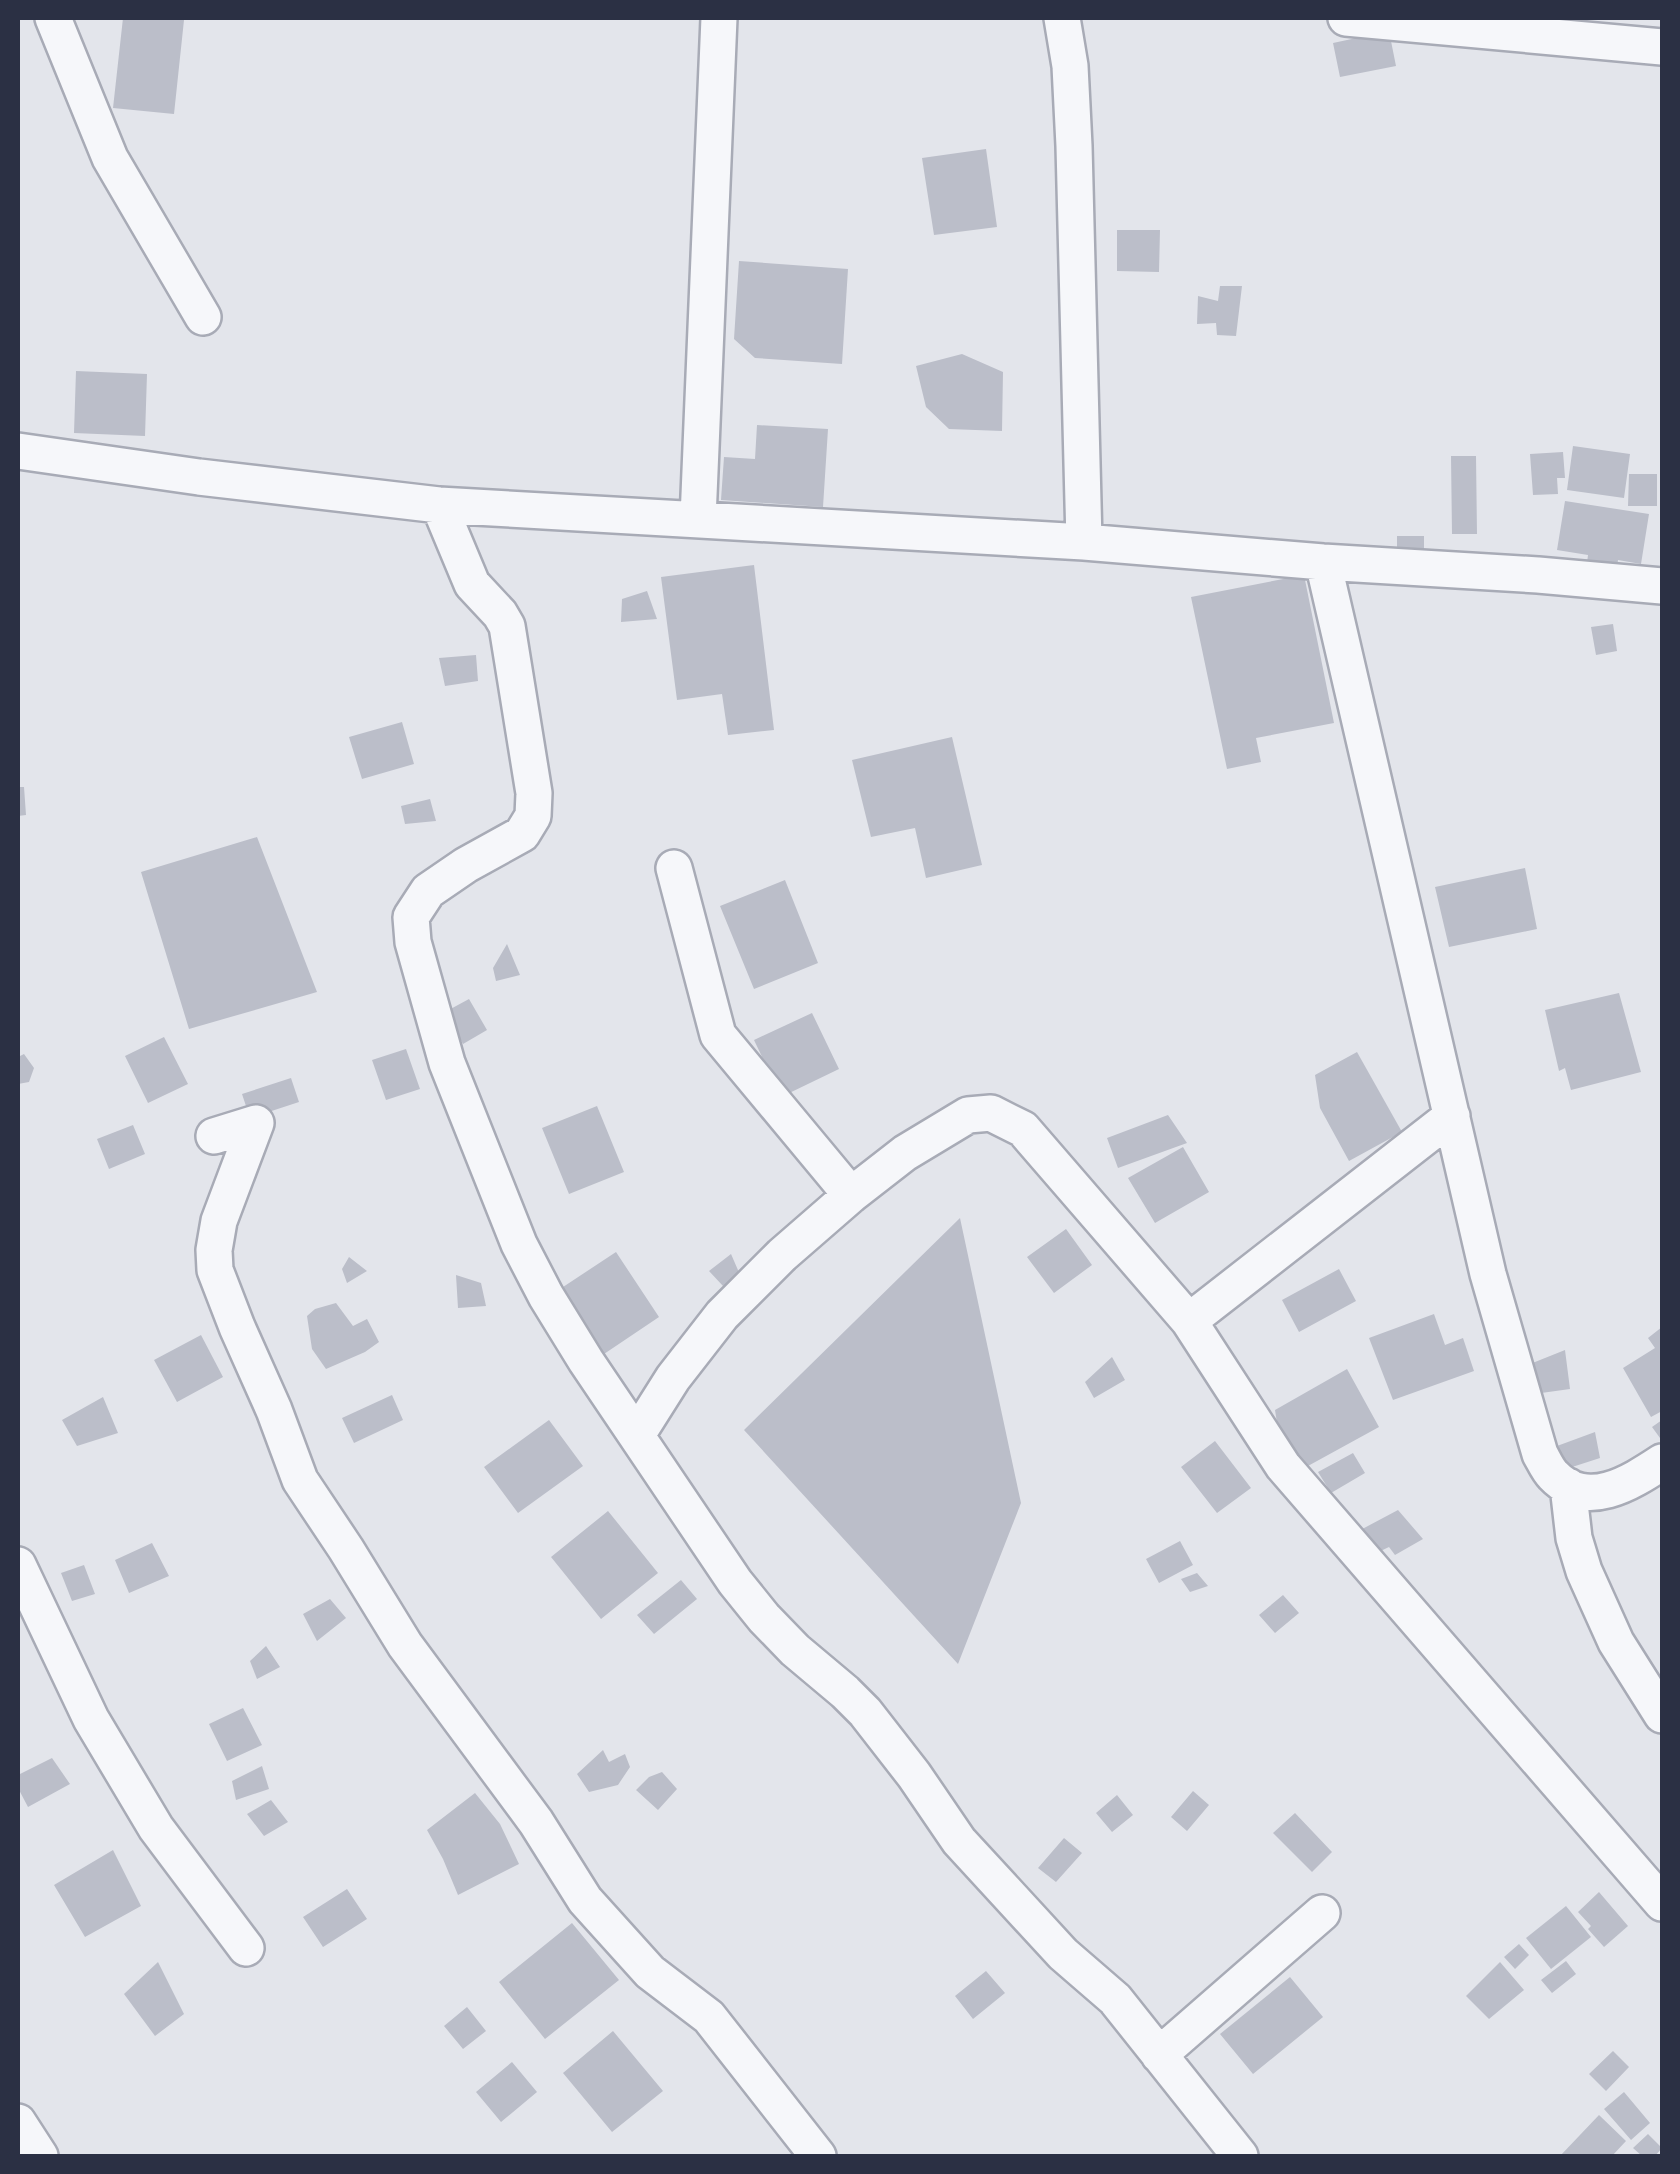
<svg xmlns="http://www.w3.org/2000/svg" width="1680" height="2174" font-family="'Source Sans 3',sans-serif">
<rect width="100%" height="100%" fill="#e3e5eb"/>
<path fill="#bbbec9" d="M123,18L184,20L174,114L113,108Z
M1389,31L1396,66L1340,77L1333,43Z
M986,149L997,227L934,235L922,158Z
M1117,230H1160L1159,272L1117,271Z
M739,261L848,269L842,364L755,358L734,339Z
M1220,286H1242L1236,336L1217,335L1216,323L1197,324L1198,296L1218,301Z
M962,354L1003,372L1002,431L949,429L926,407L916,366Z
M76,371L147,374L145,436L74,433Z
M757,425L828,429L823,507L721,500L724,457L755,459Z
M1573,446L1630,454L1624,498L1567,490Z
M1563,452L1565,478H1557L1558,494L1533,495L1530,454Z
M1451,456H1476L1477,534H1452Z
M1629,474H1657V506H1628Z
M1565,501L1649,514L1641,564L1618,560L1617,568L1587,563L1588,555L1557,550Z
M1397,536H1424V558H1397Z
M754,565L774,730L728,735L722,694L677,700L661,577Z
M1304,575L1334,723L1256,738L1261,762L1227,769L1191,597Z
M647,591L657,619L621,622L622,599Z
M1613,624L1617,651L1596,655L1591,627Z
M476,655L478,681L445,686L439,658Z
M402,722L414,764L362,779L349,737Z
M952,737L982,865L926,878L915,828L871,837L852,760Z
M18,787H24L26,815L18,816Z
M430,799L436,821L405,824L401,806Z
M257,837L317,992L189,1029L141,872Z
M1525,868L1537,929L1449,947L1435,887Z
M785,880L818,963L754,989L720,906Z
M507,944L520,975L496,981L493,968Z
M1619,993L1641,1072L1571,1090L1565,1068L1559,1071L1545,1010Z
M469,999L487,1030L463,1044L445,1012Z
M812,1013L839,1069L781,1097L754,1040Z
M164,1037L188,1084L148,1103L125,1056Z
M406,1049L420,1089L386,1100L372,1060Z
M1357,1052L1402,1132L1349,1161L1320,1108L1315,1075Z
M24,1054L34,1068L29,1082L18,1084V1057Z
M291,1078L299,1102L250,1118L242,1094Z
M597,1106L624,1172L569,1194L542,1128Z
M1168,1115L1187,1143L1118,1168L1107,1138Z
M133,1125L145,1154L109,1169L97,1139Z
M1183,1147L1209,1192L1155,1223L1128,1178Z
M960,1218L1021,1503L958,1664L744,1430Z
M1066,1229L1092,1265L1054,1293L1027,1257Z
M616,1252L659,1317L604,1354L560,1289Z
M731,1254L741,1277L723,1286L709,1271Z
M349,1257L367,1271L347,1283L342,1269Z
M1339,1269L1356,1301L1299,1332L1282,1300Z
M456,1275L481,1283L486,1306L458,1308Z
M336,1303L353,1326L367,1319L379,1342L365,1352L326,1369L312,1349L307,1316L315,1309Z
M1434,1314L1445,1345L1463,1338L1474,1371L1393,1400L1369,1338Z
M1662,1327V1411L1651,1417L1623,1368L1655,1348L1648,1338Z
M201,1335L223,1377L177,1402L154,1360Z
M1565,1350L1570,1389L1534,1394L1530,1364Z
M1112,1357L1125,1380L1094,1398L1085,1382Z
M1347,1369L1379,1427L1297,1472L1280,1442L1275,1410Z
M392,1395L403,1420L354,1443L342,1418Z
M103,1397L118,1433L77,1446L62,1420Z
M549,1420L583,1466L518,1513L484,1467Z
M1662,1420V1437L1660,1438L1652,1427Z
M1595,1432L1600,1458L1566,1469L1557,1446Z
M1215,1441L1251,1488L1217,1513L1181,1467Z
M1353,1453L1365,1473L1331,1493L1318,1472Z
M1398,1510L1423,1539L1395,1555L1389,1547L1370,1556L1351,1535Z
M608,1511L658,1573L601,1619L551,1557Z
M1180,1541L1193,1565L1159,1583L1146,1559Z
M152,1543L169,1576L129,1593L115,1560Z
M84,1565L95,1594L72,1601L61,1573Z
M1197,1573L1208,1586L1190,1592L1181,1579Z
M681,1580L697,1599L654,1634L637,1615Z
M1283,1595L1299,1613L1275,1633L1259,1615Z
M330,1599L346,1618L317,1641L303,1614Z
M266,1646L280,1667L257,1679L250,1661Z
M243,1708L262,1745L227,1761L209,1724Z
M603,1750L609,1762L625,1754L630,1767L618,1785L589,1792L577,1774Z
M52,1758L70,1784L28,1807L18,1788V1775Z
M262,1766L269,1789L236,1800L232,1781Z
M662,1772L677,1789L658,1810L636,1790L649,1777Z
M1193,1791L1209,1805L1187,1831L1171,1817Z
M475,1793L500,1824L519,1864L458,1895L443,1859L427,1830Z
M1117,1795L1133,1815L1112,1832L1096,1813Z
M271,1800L288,1822L264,1836L247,1814Z
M1295,1813L1332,1852L1312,1872L1273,1833Z
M1064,1838L1082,1853L1056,1882L1038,1868Z
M113,1850L141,1906L85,1937L54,1885Z
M347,1889L367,1919L323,1947L303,1917Z
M1599,1892L1628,1926L1604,1947L1588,1929L1591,1926L1578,1912Z
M1566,1906L1591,1937L1551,1969L1526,1938Z
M572,1923L619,1980L545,2039L499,1982Z
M1519,1944L1529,1955L1515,1969L1504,1957Z
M1566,1961L1576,1974L1552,1993L1541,1980Z
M158,1962L184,2014L155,2036L124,1994Z
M1500,1962L1524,1990L1489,2019L1466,1996Z
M986,1971L1005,1993L973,2019L955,1996Z
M1290,1977L1323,2017L1253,2074L1220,2034Z
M467,2007L486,2031L463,2049L444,2026Z
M613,2031L663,2091L612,2132L563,2073Z
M1613,2051L1629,2067L1606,2091L1589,2074Z
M512,2062L537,2092L501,2122L476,2092Z
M1624,2092L1650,2123L1631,2140L1604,2109Z
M1599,2115L1626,2141L1612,2156H1560Z
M1648,2134L1662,2148L1655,2156H1642L1633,2148Z"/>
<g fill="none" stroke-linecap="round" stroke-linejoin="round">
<g stroke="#a8abb6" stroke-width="40">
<path id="street" d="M53,18L110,158L203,317
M1062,18L1070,66L1074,146L1084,542
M1346,18L1662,47
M18,451L199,477L439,505L1084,542L1323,562L1538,575L1662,586
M439,505L472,584L500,614L507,626L534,793L533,816L522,834L466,865L428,891L411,917L413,942L447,1063L519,1244L546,1296L586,1361L735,1582L764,1618L795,1650L845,1692L865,1712L914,1775L959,1841L1063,1954L1115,1999L1240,2156
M698,519L719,18
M1323,562L1488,1274L1540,1454C1544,1461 1548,1470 1553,1475C1587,1511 1630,1483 1662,1462
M674,868L718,1035L851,1195
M214,1136L256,1123L219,1221L214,1250L215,1270L237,1327L274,1410L300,1480L346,1549L405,1645L536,1822L585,1900L650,1972L709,2017L818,2156
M1189,1321L1452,1116
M637,1435L673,1378L722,1315L782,1255L851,1195L905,1153L968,1115L991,1113L1023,1129L1189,1321L1283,1466L1662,1903
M1568,1486L1574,1538L1584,1571L1616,1642L1662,1715
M18,1565L91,1719L156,1828L246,1948
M1159,2055L1322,1913
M18,2122L40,2156"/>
</g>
<use href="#street" stroke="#f6f7fa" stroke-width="35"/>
</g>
<rect width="1680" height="2174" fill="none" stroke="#2b3044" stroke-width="40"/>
</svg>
